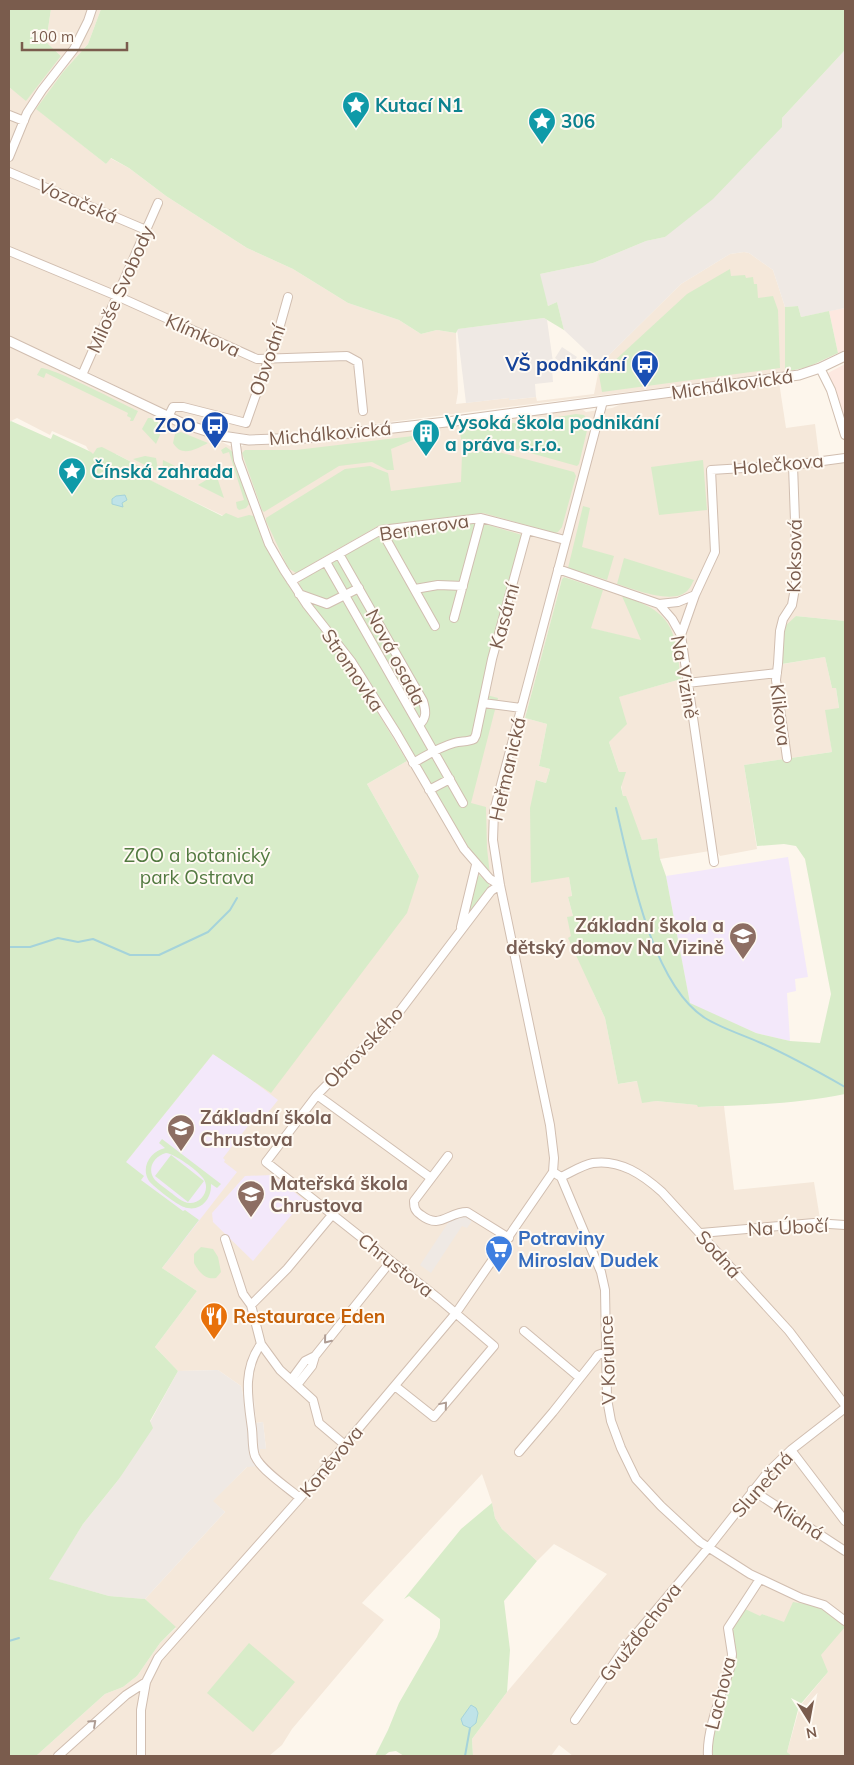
<svg xmlns="http://www.w3.org/2000/svg" width="854" height="1765" font-family="Mulish,sans-serif">
<rect width="100%" height="100%" fill="#fdf6ec"/>
<path fill="#f5e8da" d="M51,9H101L88,44L63,72L37,109L106,164L110,158L129,168L166,196L247,248L293,269L348,303L399,320L421,334L437,330L456,333L458,392L456,404L509,398L510,400L536,397L537,401L594,394L600,364L681,284L730,254L744,252L749,253L773,270L785,307V372L319,431L276,435L247,434L226,431L198,424L184,419L82,369L9,337V87L26,100L61,56L46,42Z
M9,346L183,428L214,438L230,446L239,448L245,444L277,445L332,439L573,410H583L586,412L612,408L624,403L779,382L786,428L815,424L819,456L845,455V621L796,616L783,664L825,657L832,688H836L839,709L826,710L832,752L744,765L757,849L720,856L716,850L660,859L657,838L642,840L623,796L619,772L609,742L618,697L681,679L641,641L590,628L602,590L564,577L562,579L525,718L547,724L539,766L550,769L546,783L537,780L531,883L569,876L572,897H568L593,992L605,1018L618,1084L638,1081L643,1102L656,1101L698,1105V1107L724,1106L734,1190L814,1182L820,1219L845,1221V1756H792L787,1752L800,1706L828,1672L784,1623L762,1614L735,1654L711,1756H573L559,1745L551,1756H473L472,1739L507,1692L607,1574L554,1544L537,1561L502,1529L495,1518L492,1503L482,1474L362,1603L384,1620L292,1729L282,1745L269,1756H36L105,1694L123,1687L137,1676L160,1643L176,1628L145,1599L225,1512L212,1501L247,1467L250,1454L259,1449H266L263,1422L256,1423L254,1400H244L241,1386L218,1370L178,1371L155,1347L197,1291L162,1268L166,1263L92,1204L213,1054L419,876L367,784L407,761L323,631L300,603L267,547L263,535L145,478L149,471L116,454L93,455L90,453L86,446L52,431L50,435L17,418L9,422Z"/>
<path fill="#fde8e0" d="M845,308V350L838,353L829,311Z
M845,364V420H844L828,373Z"/>
<path fill="#efe9e4" d="M845,50V308L801,317L798,306L785,307L773,270L749,253L744,252L730,254L681,284L600,364L564,330L557,302L548,306L540,282V274L593,263L646,241L665,237L782,118Z
M544,318L547,320L554,369H552L553,382L535,384L536,397L509,400V398L466,403L457,329Z
M562,347L577,357L569,368L555,358Z
M456,1211L472,1221L467,1228L462,1226L431,1273L420,1265Z
M218,1370L241,1386L244,1400H254L256,1423L263,1422L266,1449H260V1452L251,1453L259,1466L247,1467L213,1501L225,1512L145,1599L109,1596L48,1579L83,1524L119,1479L178,1371Z"/>
<path fill="#f3e8fa" d="M788,857L808,977L795,979L796,991L787,993L790,1041L756,1033L690,1004L666,876Z
M213,1054L244,1074L278,1100L259,1124L251,1122L241,1135L243,1139L237,1146L233,1145L223,1158L225,1160L224,1162L237,1172L166,1263L92,1204Z
M273,1175L304,1200L253,1261L213,1222L212,1213L245,1176Z"/>
<path fill="#d8ecc9" fill-rule="evenodd" d="M9,9H51L46,42L61,56L26,101L9,87Z
M101,9H845V50L782,118V127L713,199L665,237L646,241L593,263L540,274L548,306L557,302L564,330L544,318L458,329L456,333L437,330L421,334L399,320L348,303L293,269L247,248L166,196L129,168L111,158L106,164L36,109L63,72L88,44Z
M730,269L731,276L745,275L746,278L753,277L754,284H757L758,298L773,296L778,310L780,368L602,392L599,375L687,294Z
M798,306L801,317L829,311L838,353L808,367L785,372V307Z
M41,368C52,367 123,404 138,411L133,421H130L131,418L127,416L128,413L46,373L44,378L37,375Z
M576,414L584,415L589,422L579,464L577,466L502,445L464,449L462,447L460,431L462,430L552,418V421H558V417Z
M148,418H151L164,426L156,444L142,429Z
M11,421L51,439L53,434L91,452L93,454L97,448L102,447L149,471L146,478L222,516L226,513L238,518L249,515L254,516L267,547L300,603L347,662L407,761L367,784L419,876L407,913L271,1093L213,1054L126,1162L144,1176L141,1180L183,1211L185,1210L199,1220L162,1268L197,1291L155,1347L178,1371L150,1421L153,1428L119,1479L83,1524L49,1579L109,1596L145,1599L176,1627L160,1643L137,1676L123,1687L105,1694L36,1756H9V422Z
M181,432L208,443C196,449 182,458 173,443L175,434Z
M413,436V440L391,449L394,470H387L372,462L339,466L264,512L262,510L242,453L245,450H296Z
M226,447L233,452L249,504L246,508L239,510L237,508L236,502L244,500L229,452L223,454L221,450Z
M491,450L574,472L576,476L562,527L558,532L555,533L483,513L378,526L296,573L288,568L266,521V518L345,469L370,466L388,473L391,491L461,482L462,454Z
M145,456L156,458L158,469L157,471L133,459Z
M163,460L183,470L199,463L180,474L167,468L164,475L162,474Z
M703,460L707,510L659,515L651,467Z
M216,474L224,498L198,485Z
M583,506L590,508L582,547L614,556L607,580L568,568Z
M469,524H485L522,535L483,694L498,698L471,803L486,807L487,848L490,875L473,858L299,584L300,581L380,535Z
M624,558L694,580C692,583 691,587 688,590C674,606 634,589 617,584Z
M564,577L603,590L591,628L641,640L622,596C674,612 675,630 681,679L619,697L627,724L609,742L619,772H626L621,787L623,796H626L642,840L657,838L660,859L666,876L690,1003L756,1033L790,1041L820,1043L831,994L805,859L796,846L784,844L757,846L744,765L832,752L825,710L839,708L836,688H832L825,657L782,664L784,627L796,616L845,621V1094C797,1104 748,1105 698,1107L697,1105L656,1101L642,1103L637,1081L618,1084L605,1018L568,938L571,936L567,917L573,916L568,897L572,896L569,877L531,883L530,808L536,780L546,783L550,769L539,766L547,724L525,718L562,579Z
M479,875L489,884V891L467,917L477,876Z
M162,1139L221,1184L217,1188L211,1184C212,1199 200,1213 184,1207C177,1205 154,1187 149,1181C140,1167 151,1151 165,1148L159,1143ZM166,1153C175,1154 197,1170 203,1178C211,1189 202,1203 190,1203C182,1203 176,1196 170,1192C165,1188 159,1184 155,1180C146,1169 154,1156 166,1153Z
M171,1155L204,1181L188,1202L155,1176Z
M201,1247L213,1249L218,1257L221,1272L216,1278C205,1280 199,1272 194,1263V1254Z
M492,1503L495,1518L502,1529L537,1561L504,1601L510,1650L507,1692L472,1739L473,1756H404L396,1751L389,1752L384,1756H375L388,1730L399,1703L437,1637L440,1628V1619L409,1596L404,1599L461,1529Z
M793,1602L823,1607L845,1627L821,1655L828,1672L799,1706L787,1752L792,1756H711L712,1733L733,1664L730,1628L743,1608L760,1616L762,1614L784,1622Z
M249,1643L295,1682L253,1732L207,1693Z"/>
<path fill="#bfe3e8" stroke="#a5d3da" d="M125,495L127,500L122,503L123,507L112,504V499L116,496Z
M471,1705L476,1708L478,1713L476,1723L470,1728L463,1725L461,1719Z"/>
<g fill="none" stroke-linecap="round" stroke-linejoin="round">
<path stroke="#a5d3da" stroke-width="2" d="M616,808C630,867 651,983 705,1018C721,1028 743,1035 761,1043C790,1056 817,1071 845,1087
M9,947H30L58,938L78,942L93,939L130,955H159L208,932L230,910L237,898
M9,1641L19,1638
M465,1756L470,1728"/>
<g stroke="#d1beb0" stroke-width="10">
<path id="minor" d="M9,115L24,121
M9,157L27,113L42,90L74,49L88,21L92,9
M9,172L146,230
M9,251L117,296L257,359L347,356L358,362L363,411
M820,368L831,390L845,435
M82,375L158,203
M168,417L173,407H183L246,423L279,329L288,297
M235,438L238,460L269,544L284,570L307,605L351,661L397,734L464,849L490,879L500,885L491,891L387,1028L353,1058L317,1095L266,1162L439,1299L494,1346L434,1417L395,1386
M381,530L435,626
M339,554L423,701C426,711 427,718 419,725
M326,562L463,803
M558,569L659,604L672,619L681,635L714,862
M291,581L381,530L481,518L565,540
M415,589L438,585L463,586
M299,594L327,604L359,588
M659,604L678,602L695,595L715,552L711,470L793,465L845,458
M454,618L481,518
M681,635L695,595
M687,683L777,673
M483,703L521,708
M787,758L776,680L778,664L780,631L783,619L792,605L797,577L793,465
M413,763C426,756 439,747 454,743C461,741 468,742 474,739L476,735L492,659L527,531
M429,790L450,779
M461,927L476,865
M317,1095L431,1178
M448,1156L414,1201C414,1208 415,1211 421,1215C440,1230 448,1212 467,1212L509,1238
M553,1172L561,1177L601,1272L605,1290L607,1399L611,1421L621,1448L636,1479L661,1506L700,1542L750,1574L801,1598L824,1605L845,1621
M561,1177C570,1173 582,1165 593,1163C620,1159 643,1175 662,1192L789,1331L845,1405
M701,1233L814,1223L845,1225
M225,1239L243,1294L251,1305L261,1344L280,1370L313,1400L319,1423L345,1445
M251,1305L287,1269L332,1215
M524,1331L580,1378
M261,1344C242,1370 248,1399 252,1429C253,1437 252,1448 255,1456C261,1470 288,1488 300,1498
M291,1380L305,1361L315,1356L391,1261
M297,1385L312,1366L315,1356
M791,1450L845,1521
M519,1452L553,1412L595,1359L598,1355L606,1352
M752,1490L845,1551
M575,1720L626,1646L709,1547L768,1472L791,1450L845,1408
M58,1756L126,1695L146,1682
M141,1756V1710L146,1682L158,1658L300,1498L456,1313L553,1172L554,1158L550,1125L500,885L493,840L494,811L603,401
M708,1756C706,1730 723,1691 731,1665L732,1654L728,1628L760,1579"/>
</g>
<g stroke="#d1beb0" stroke-width="11">
<path id="tertiary" d="M9,341L184,424L222,436L249,440L305,438L455,421L799,375L820,368L845,356"/>
</g>
<use href="#minor" stroke="#fff" stroke-width="8"/>
<use href="#tertiary" stroke="#fff" stroke-width="9"/>
</g>
<defs><path id="oneway-chevron" d="M-2-3.5L2.5 0L-2 3.5" fill="none" stroke-width="1.6" stroke-linecap="round" stroke-linejoin="round" transform="scale(1.25)"/></defs>
<g stroke="#af9d94">
<use href="#oneway-chevron" transform="translate(327 1340) rotate(129)"/>
<use href="#oneway-chevron" transform="translate(444 1405) rotate(-50)"/>
<use href="#oneway-chevron" transform="translate(93 1723) rotate(-42)"/>
</g>
<defs>
<g id="sight-pin" transform="scale(1.4375)"><path d="M0 17L-7.5 6A9.5 9.5 0 1 1 7.5 6Z" fill="#0f9aa8" stroke="#fffaf3"/><path d="M0-6L1.8-2.2L6-1.7L2.9 1.2L3.7 5.4L0 3.3L-3.7 5.4L-2.9 1.2L-6-1.7L-1.8-2.2Z" fill="#fff"/></g>
<g id="bus-pin" transform="scale(1.4375)"><path d="M0 17L-7.5 6A9.5 9.5 0 1 1 7.5 6Z" fill="#1a4fb4" stroke="#fffaf3"/><path d="M-5-6H5V4H4V6H2V4H-2V6H-4V4H-5ZM-3.5-4V0h7V-4ZM-3.5 1.2v1.5H-2V1.2ZM2 1.2v1.5H3.5V1.2Z" fill="#fff"/></g>
<g id="building-pin" transform="scale(1.4375)"><path d="M0 17L-7.5 6A9.5 9.5 0 1 1 7.5 6Z" fill="#0f9aa8" stroke="#fffaf3"/><path d="M-4-6H4V6H1V3H-1V6H-4ZM-2.5-4.3h1.7v1.8h-1.7ZM.8-4.3h1.7v1.8H.8ZM-2.5-1h1.7V.8h-1.7ZM.8-1h1.7V.8H.8Z" fill="#fff"/></g>
<g id="school-pin" transform="scale(1.4375)"><path d="M0 17L-7.5 6A9.5 9.5 0 1 1 7.5 6Z" fill="#8d6e63" stroke="#fffaf3"/><path d="M0-5L7-2L0 1L-7-2ZM-4 1L0 2.5L4 1V4Q0 6-4 4Z" fill="#fff"/></g>
<g id="supermarket-pin" transform="scale(1.4375)"><path d="M0 17L-7.5 6A9.5 9.5 0 1 1 7.5 6Z" fill="#3f7fe0" stroke="#fffaf3"/><path d="M-6-5.5h2.5l.6 2H6L4.5 2H-2.5L-4.4-4H-6ZM-1.5 3.2a1.3 1.3 0 1 0 .1 0ZM3 3.2a1.3 1.3 0 1 0 .1 0Z" fill="#fff"/></g>
<g id="restaurant-pin" transform="scale(1.4375)"><path d="M0 17L-7.5 6A9.5 9.5 0 1 1 7.5 6Z" fill="#e8710a" stroke="#fffaf3"/><path d="M-5-6h1v4h1v-4h1v4h1v-4h1v5L-1.5 .5V6h-2V.5L-5-1ZM5-6V6H3V1.5H1.5Q1.5-4 5-6Z" fill="#fff"/></g>
</defs>
<g fill-rule="evenodd">
<use href="#sight-pin" x="356" y="105"/>
<use href="#sight-pin" x="542" y="121"/>
<use href="#bus-pin" x="645" y="364"/>
<use href="#bus-pin" x="215" y="425"/>
<use href="#building-pin" x="426" y="433"/>
<use href="#sight-pin" x="72" y="471"/>
<use href="#school-pin" x="743" y="936"/>
<use href="#school-pin" x="181" y="1128"/>
<use href="#school-pin" x="251" y="1194"/>
<use href="#supermarket-pin" x="499" y="1249"/>
<use href="#restaurant-pin" x="214" y="1316"/>
</g>
<g text-anchor="middle" dominant-baseline="central" stroke-width="4" stroke-linejoin="round" paint-order="stroke">
<g font-size="19" font-weight="bold" fill="#0d838f" stroke="#fffaf3" text-anchor="start">
<text x="375" y="105">Kutací N1</text>
<text x="561" y="121">306</text>
<text x="445" y="422">Vysoká škola podnikání<tspan x="445" dy="22">a práva s.r.o.</tspan></text>
<text x="91" y="471">Čínská zahrada</text>
</g>
<g font-size="19" fill="#7a5c4d" stroke="#fffaf3">
<text transform="translate(78 201) rotate(23)">Vozačská</text>
<text transform="translate(120 289) rotate(-66)">Miloše Svobody</text>
<text transform="translate(203 335) rotate(24)">Klímkova</text>
<text transform="translate(267 360) rotate(-71)">Obvodní</text>
<text transform="translate(732 384) rotate(-8)">Michálkovická</text>
<text transform="translate(330 433) rotate(-5)">Michálkovická</text>
<text transform="translate(778 464) rotate(-5)">Holečkova</text>
<text transform="translate(424 527) rotate(-9)">Bernerova</text>
<text transform="translate(794 556) rotate(-89)">Koksová</text>
<text transform="translate(504 616) rotate(-75)">Kasární</text>
<text transform="translate(396 657) rotate(62)">Nová osada</text>
<text transform="translate(353 670) rotate(56)">Stromovka</text>
<text transform="translate(685 677) rotate(80)">Na Vizině</text>
<text transform="translate(781 715) rotate(83)">Klikova</text>
<text transform="translate(507 769) rotate(-77)">Heřmanická</text>
<text transform="translate(363 1047) rotate(-46)">Obrovského</text>
<text transform="translate(788 1227) rotate(-3)">Na Úbočí</text>
<text transform="translate(719 1254) rotate(48)">Sodná</text>
<text transform="translate(396 1265) rotate(38)">Chrustova</text>
<text transform="translate(607 1360) rotate(-92)">V Korunce</text>
<text transform="translate(331 1461) rotate(-50)">Koněvova</text>
<text transform="translate(762 1484) rotate(-48)">Slunečná</text>
<text transform="translate(799 1520) rotate(33)">Klidná</text>
<text transform="translate(640 1632) rotate(-52)">Gvužďochova</text>
<text transform="translate(720 1693) rotate(-76)">Lachova</text>
</g>
<g font-size="19" font-weight="bold" fill="#164399" stroke="#fffaf3" text-anchor="end">
<text x="626" y="364">VŠ podnikání</text>
<text x="196" y="425">ZOO</text>
</g>
<g font-size="19" fill="#537a41" stroke="#fffaf3">
<text x="197" y="855">ZOO a botanický<tspan x="197" dy="22">park Ostrava</tspan></text>
</g>
<g font-size="19" font-weight="bold" fill="#785e54" stroke="#fffaf3" text-anchor="start">
<text x="724" y="925" text-anchor="end">Základní škola a<tspan x="724" dy="22">dětský domov Na Vizině</tspan></text>
<text x="200" y="1117">Základní škola<tspan x="200" dy="22">Chrustova</tspan></text>
<text x="270" y="1183">Mateřská škola<tspan x="270" dy="22">Chrustova</tspan></text>
</g>
<g font-size="19" font-weight="bold" fill="#366cbe" stroke="#fffaf3" text-anchor="start">
<text x="518" y="1238">Potraviny<tspan x="518" dy="22">Miroslav Dudek</tspan></text>
</g>
<g font-size="19" font-weight="bold" fill="#c56008" stroke="#fffaf3" text-anchor="start">
<text x="233" y="1316">Restaurace Eden</text>
</g>
</g>
<rect width="854" height="1765" fill="none" stroke="#7a5c4d" stroke-width="20"/>
<g transform="translate(809 1720) rotate(169)" stroke="#fffaf3" stroke-width="4" paint-order="stroke">
<path d="M0-4L9 19L0 12L-9 19Z" fill="#7a5c4d"/>
<text y="-8" font-size="14" font-weight="bold" text-anchor="middle" fill="#7a5c4d">N</text>
</g>
<path d="M22 42v8h105v-8" fill="none" stroke="#7a5c4d" stroke-width="2.5"/>
<text x="30" y="42" font-size="15" fill="#7a5c4d" stroke="#fffaf3" stroke-width="4" paint-order="stroke">100 m</text>
</svg>
